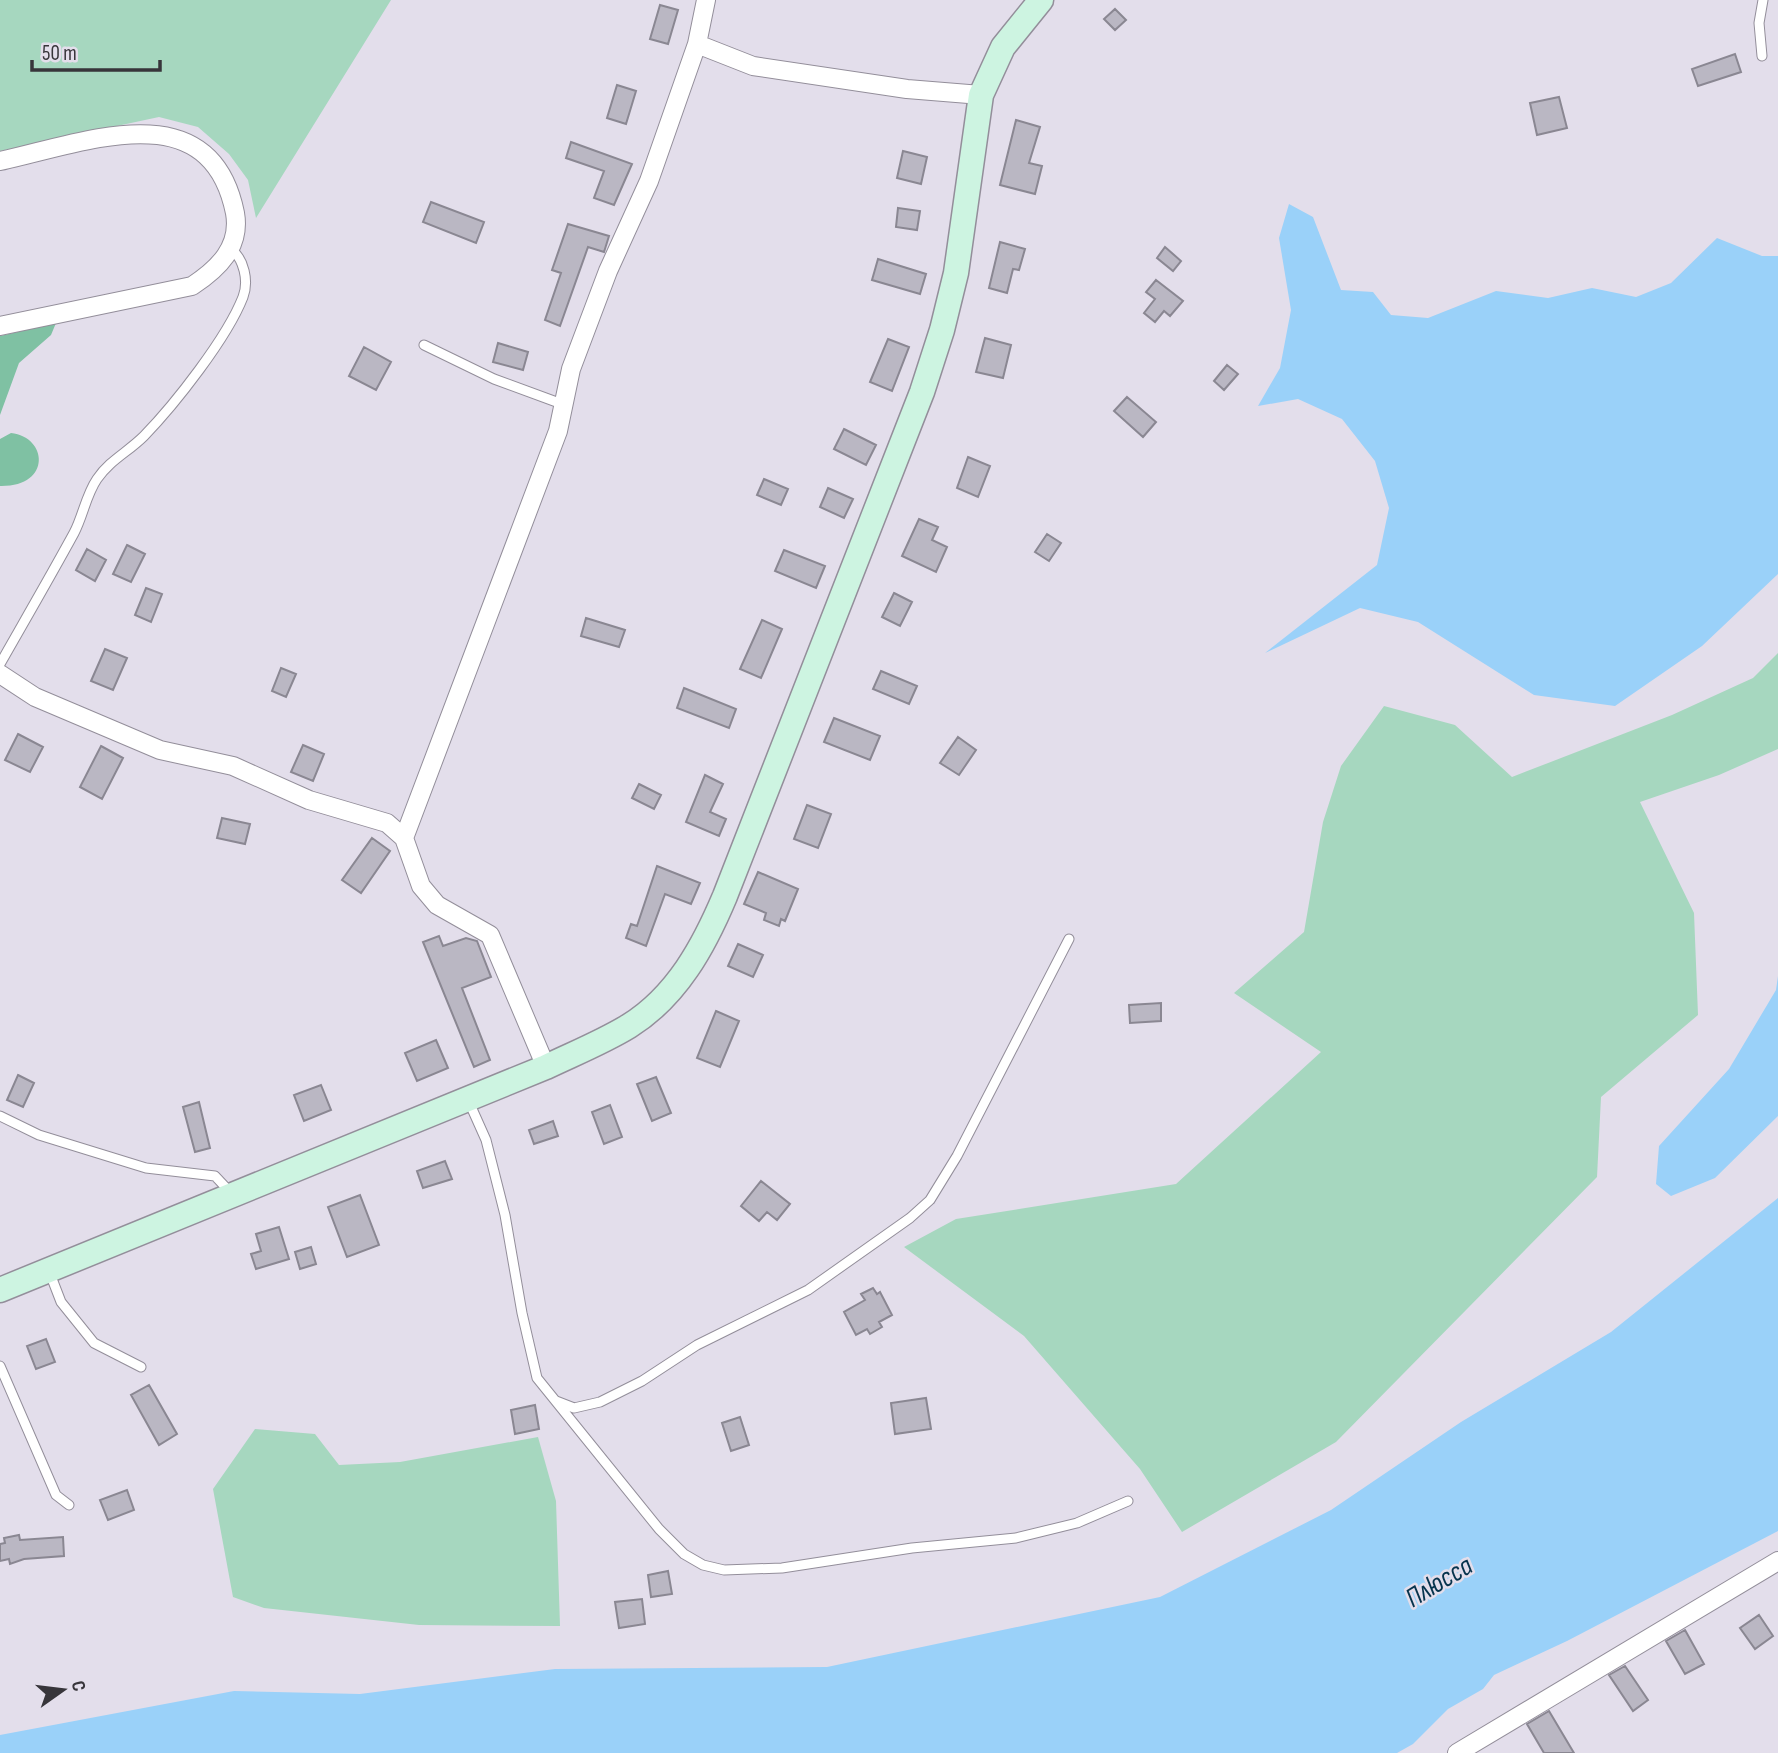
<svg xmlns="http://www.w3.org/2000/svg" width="1778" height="1753" font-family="'Sofia Sans Condensed',sans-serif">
<rect width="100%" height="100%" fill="#e3deeb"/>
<path fill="#a6d7bf" d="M0,0H391L256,218L248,180L229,154L198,127L159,117L0,151Z
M1778,653V749L1719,775L1640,802L1694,913L1698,1015L1601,1097L1597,1177L1336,1442L1182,1532L1140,1469L1024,1336L904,1247L956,1219L1176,1184L1321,1052L1234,993L1304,932L1323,822L1341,766L1384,706L1455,725L1512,777L1672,715L1753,678Z
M255,1429L315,1434L339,1465L400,1462L538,1437L556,1501L560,1626L419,1625L264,1608L233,1597L213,1489Z"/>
<path fill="#7fc1a3" d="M56,323L51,335L19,363L0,415V336Z
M11,433C48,437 52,487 0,486V439Z"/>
<path fill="#9ad1f9" d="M1289,204L1313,217L1341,290L1373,292L1391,315L1428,318L1496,291L1548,298L1592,288L1636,297L1671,283L1717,238L1762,256H1778V574L1702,646L1615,706L1534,695L1418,622L1360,608L1265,653L1377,565L1389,508L1375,461L1342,419L1298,399L1258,406L1280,368L1291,310L1279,238Z
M1778,976V1116L1715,1178L1671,1196L1656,1184L1659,1146L1729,1069L1776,990Z
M1778,1198V1531L1567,1641L1494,1675L1483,1689L1448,1709L1413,1744L1397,1753H0V1735L234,1691L360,1694L555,1669L827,1667L1160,1597L1331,1510L1461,1422L1611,1332Z"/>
<path fill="#bab7c3" stroke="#8a8792" stroke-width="2" d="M660,5L678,10L668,44L650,39Z
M1115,9L1126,20L1115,30L1104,19Z
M1735,54L1741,72L1698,86L1692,69Z
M617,85L636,91L626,124L607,118Z
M1559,97L1567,128L1537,135L1530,103Z
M1016,120L1040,127L1029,163L1042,166L1035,194L1000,185Z
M571,142L632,164L614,205L594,198L604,171L566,158Z
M903,151L927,157L921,184L897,178Z
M431,202L484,222L476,243L423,222Z
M898,208L920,211L917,230L896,227Z
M568,224L609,236L604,252L588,247L560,326L545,320L561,273L552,270Z
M1000,242L1025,249L1019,270L1013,269L1007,293L989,288Z
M1165,247L1181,261L1173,271L1157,258Z
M878,259L926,274L920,294L872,280Z
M1156,280L1183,301L1170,316L1164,311L1155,322L1144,313L1155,299L1146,292Z
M985,338L1011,345L1003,378L976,372Z
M888,339L909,347L892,391L870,382Z
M498,343L528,352L523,370L493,362Z
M364,347L391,362L376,390L349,376Z
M1227,365L1238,374L1224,390L1214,381Z
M1127,397L1156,422L1143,437L1114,411Z
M844,429L876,445L866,465L834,449Z
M968,457L990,466L978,497L957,488Z
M764,479L788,489L781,505L757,495Z
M828,488L853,499L844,518L820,507Z
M919,519L938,527L932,540L947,547L936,572L902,556Z
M1047,534L1061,543L1049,561L1035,552Z
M127,545L145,554L131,582L113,574Z
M87,549L106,560L95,581L76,570Z
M784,550L825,566L816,588L775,571Z
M146,588L162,594L151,622L135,615Z
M894,593L912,602L900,626L882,617Z
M586,618L625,630L619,647L581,636Z
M762,620L782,629L761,678L740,669Z
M105,649L127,658L113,690L91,681Z
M281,668L296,674L286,697L272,691Z
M881,671L917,686L909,704L873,689Z
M684,688L736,709L729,728L677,708Z
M834,718L880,736L870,760L824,742Z
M18,734L43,747L30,772L5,760Z
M958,737L976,750L959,775L940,763Z
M303,745L324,754L313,781L291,772Z
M101,746L123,758L102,799L80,787Z
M705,775L723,784L710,812L726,819L719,836L686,822Z
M639,784L661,795L654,809L632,798Z
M807,805L831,814L818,848L794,839Z
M222,818L250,824L245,844L217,838Z
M372,838L390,851L361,893L342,880Z
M657,866L700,883L691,904L665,894L646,946L626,938L631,924L637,926Z
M758,872L798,889L785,921L781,919L779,926L764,920L766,913L744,904Z
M439,936L443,946L466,938L477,941L491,977L462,988L490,1060L474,1067L423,942Z
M738,944L763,955L753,977L728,966Z
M1161,1003V1021L1130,1023L1129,1005Z
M716,1011L739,1021L720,1067L697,1058Z
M436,1040L448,1068L417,1081L405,1053Z
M18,1075L34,1083L23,1107L7,1100Z
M656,1077L671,1113L652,1121L637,1084Z
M321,1085L331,1110L304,1121L294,1095Z
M199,1102L210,1148L195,1152L183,1107Z
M610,1105L622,1137L604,1144L592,1112Z
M553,1121L558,1136L534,1144L529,1130Z
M445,1161L452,1179L423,1188L417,1171Z
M761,1181L790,1204L777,1220L767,1212L759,1221L741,1206Z
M360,1195L379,1245L347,1257L328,1207Z
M279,1227L289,1259L256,1269L251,1254L261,1251L256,1234Z
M311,1247L316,1264L300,1269L295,1252Z
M873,1288L877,1294L880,1292L892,1315L879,1322L882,1327L870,1334L867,1329L856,1335L844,1312L865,1300L861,1294Z
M46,1339L55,1362L36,1369L27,1346Z
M149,1385L177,1434L159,1445L131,1395Z
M926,1398L931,1429L895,1434L891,1403Z
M535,1405L539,1429L515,1434L511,1410Z
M740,1417L749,1445L731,1451L722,1423Z
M127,1490L134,1510L108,1520L100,1500Z
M19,1535L20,1540L63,1537L64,1556L24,1559L10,1564L9,1559L0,1561V1544L5,1543L4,1538Z
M668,1571L672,1594L651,1597L648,1575Z
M642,1599L645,1624L619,1628L615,1602Z
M1759,1615L1773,1636L1755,1649L1740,1628Z
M1685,1630L1704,1664L1685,1674L1666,1641Z
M1625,1666L1648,1700L1633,1711L1609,1675Z
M1549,1711L1574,1753H1544L1527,1724Z"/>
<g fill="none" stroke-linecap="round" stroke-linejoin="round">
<g stroke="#938e9a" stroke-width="11">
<path id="lane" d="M1762,56L1759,23L1763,0
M424,345L494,379L562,404
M0,664C25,620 50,577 74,533C83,516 86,495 97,479C110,460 128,452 144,436C175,404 227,338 243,297C249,281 244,259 231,249
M469,1102L486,1140L505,1215L522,1313L537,1378L659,1529L684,1554L703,1565L724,1570L782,1568L912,1548L1016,1538L1077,1523L1128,1501
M0,1116L39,1135L146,1168L215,1176L232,1194
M49,1271L61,1302L94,1343L141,1367
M0,1366L56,1495L69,1505
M556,1401L574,1408L600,1402L642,1381L697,1345L808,1290L910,1218L930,1200L957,1156L1069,939"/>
</g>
<g stroke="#938e9a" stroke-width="20">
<path id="street" d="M697,44L753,66L907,89L981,95
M0,161C84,143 210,90 235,213C241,247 218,269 192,286L0,326
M0,674L35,697L160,750L233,766L309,800L387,823L404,838
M546,1067L490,935L437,905L421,886L404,838L558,431L571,369L608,271L649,181L697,44L706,0
M1457,1753L1778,1561"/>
</g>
<g stroke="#938e9a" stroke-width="27">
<path id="secondary" d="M0,1290L546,1067C573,1054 603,1042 629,1026C677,996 704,946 725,896L922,392L942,330L956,273L981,95L1003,47L1041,0"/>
</g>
<use href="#lane" stroke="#fff" stroke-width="9"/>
<use href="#street" stroke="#fff" stroke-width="18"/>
<use href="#secondary" stroke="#cdf4e1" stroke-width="24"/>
</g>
<g text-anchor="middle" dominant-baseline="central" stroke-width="5" stroke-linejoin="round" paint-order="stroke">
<g font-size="28" font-style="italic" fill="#06334d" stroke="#e3deeb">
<text transform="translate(1439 1582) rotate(-31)">Плюсса</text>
</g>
</g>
<g transform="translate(63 1690) rotate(76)" stroke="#e3deeb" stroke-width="5" paint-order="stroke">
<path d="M0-5L12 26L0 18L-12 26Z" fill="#37353a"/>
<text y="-10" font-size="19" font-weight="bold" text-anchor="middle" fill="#37353a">С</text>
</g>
<path d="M32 60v10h128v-10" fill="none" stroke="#37353a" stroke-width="3.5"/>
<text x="42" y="60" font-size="21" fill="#37353a" stroke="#e3deeb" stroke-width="5" paint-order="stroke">50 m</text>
</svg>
